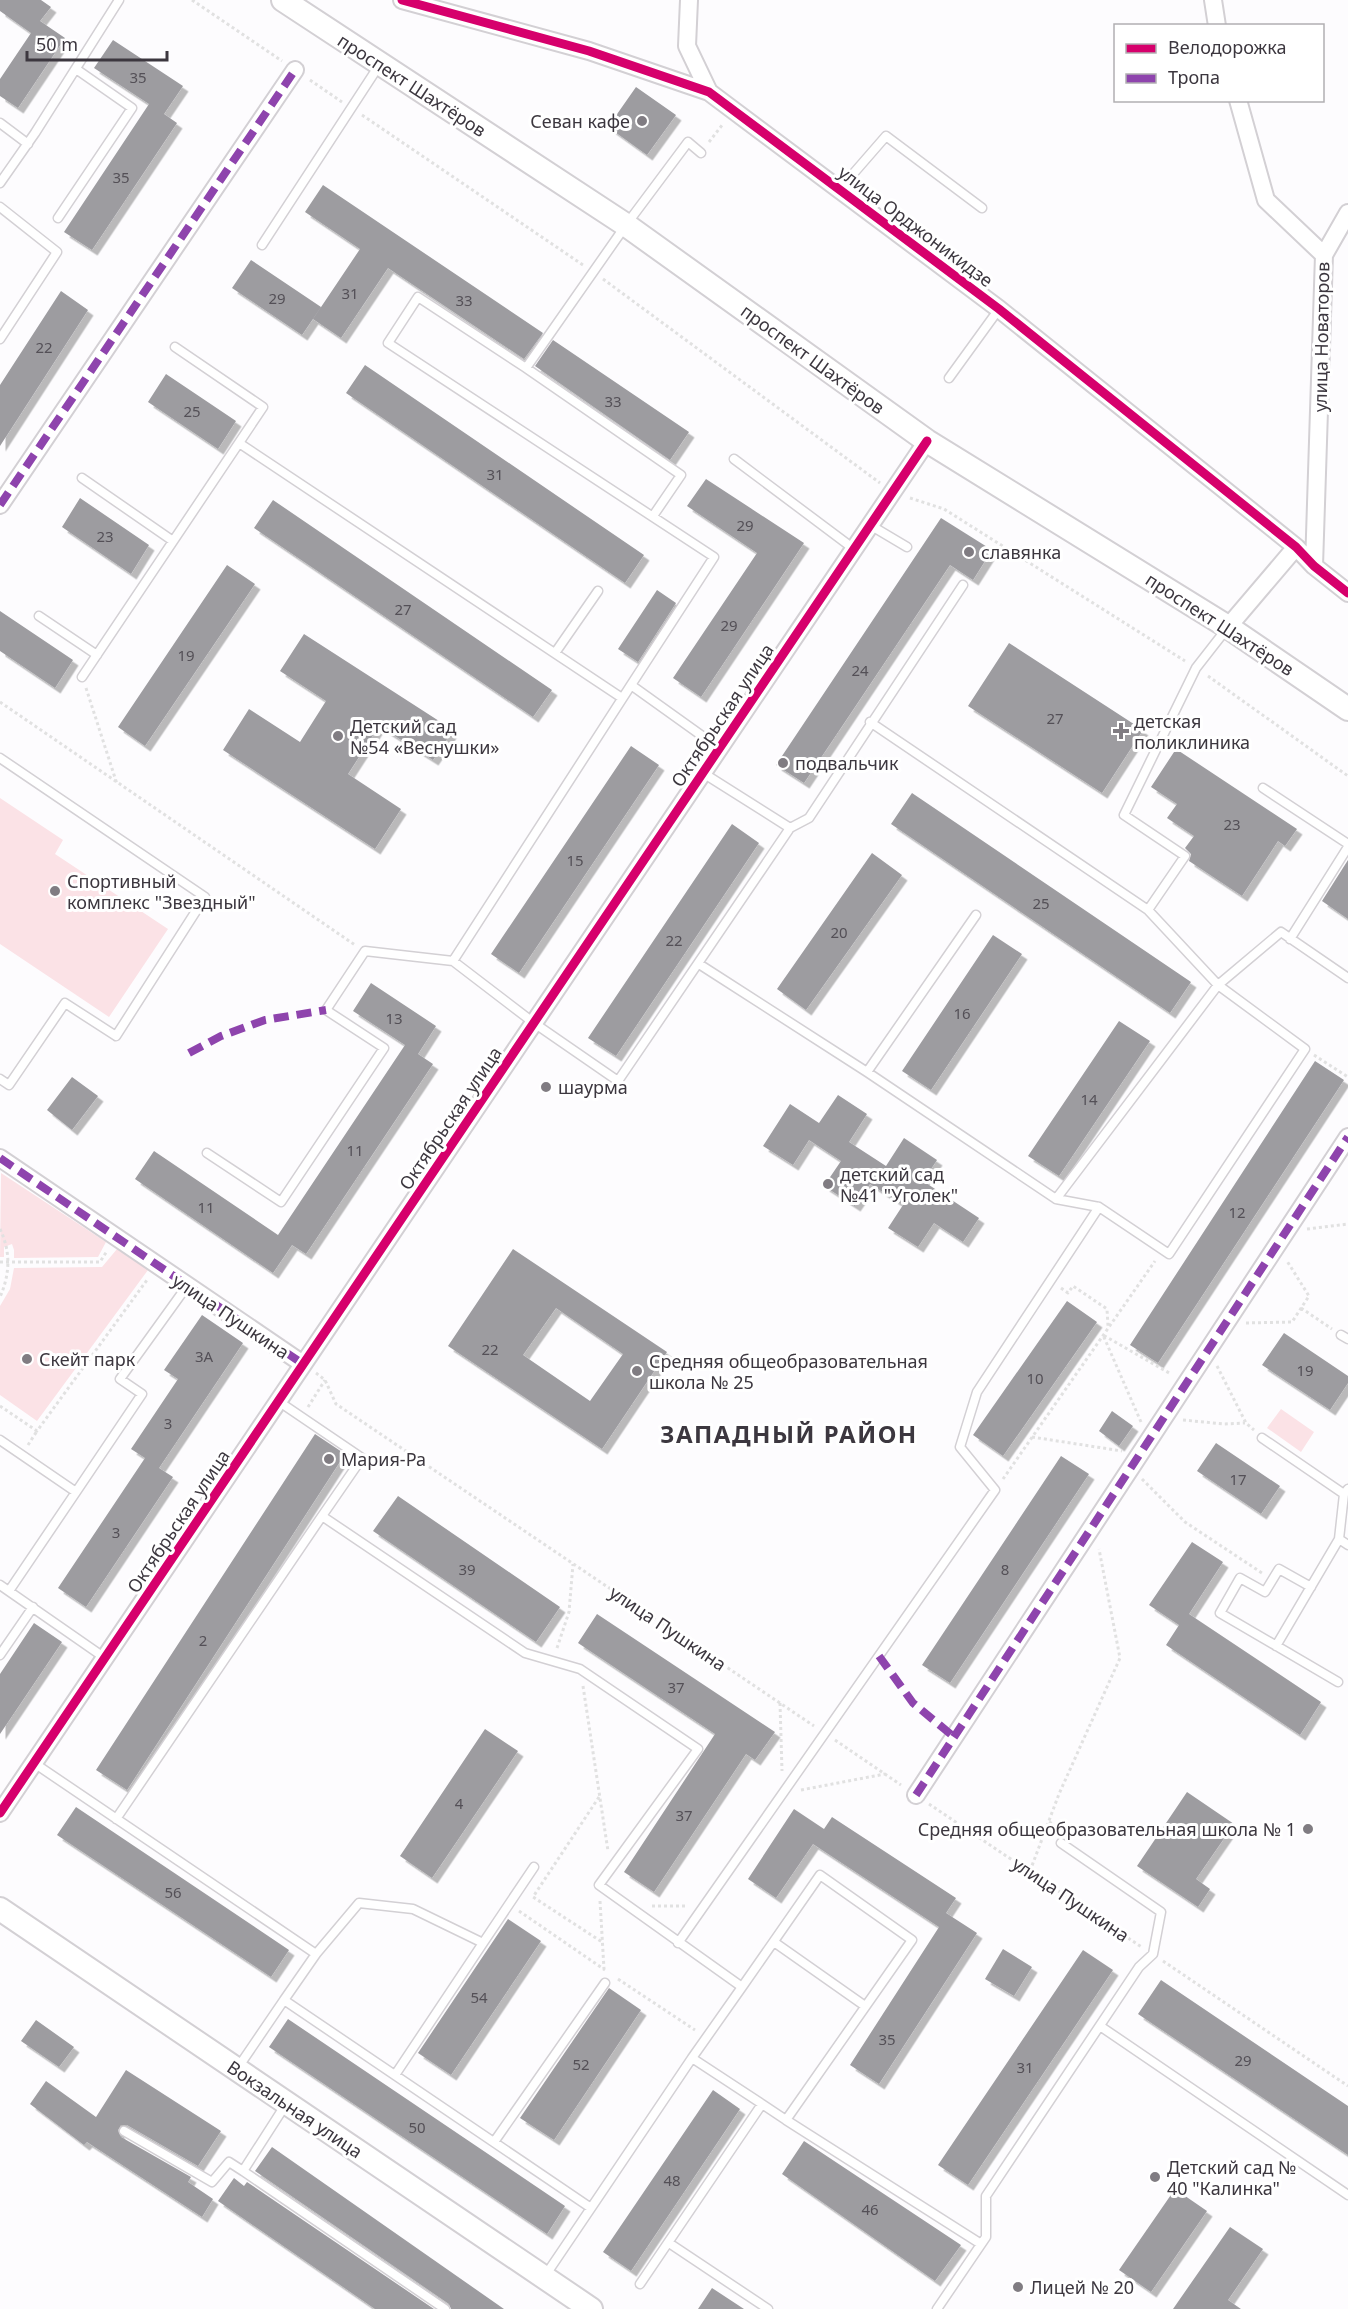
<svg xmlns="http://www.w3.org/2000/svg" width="1348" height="2309" font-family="'Noto Sans',sans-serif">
<defs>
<filter id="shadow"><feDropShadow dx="5.5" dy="5.5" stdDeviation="0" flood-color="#0004"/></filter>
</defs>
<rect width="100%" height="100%" fill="#fdfcfe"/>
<path fill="#fbe2e6" d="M0,798L63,840L55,854L168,929L109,1017L0,944Z
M1,1173L106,1242L98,1257L14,1258V1250L12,1244L4,1247V1257H0Z
M117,1249L148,1270L37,1421L0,1395V1306L10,1289L14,1268L102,1267Z
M1281,1409L1314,1432L1301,1452L1267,1428Z"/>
<path fill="#9d9ca0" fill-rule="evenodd" filter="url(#shadow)" d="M0,0H41L51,7L40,21L65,38L18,108L0,96V79L31,33L0,11Z
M113,40L183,86L164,114L177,123L92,250L64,232L149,104L94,68Z
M636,87L676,115L647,155L608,127Z
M323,185L543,333L524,359L388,268L341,338L313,319L360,249L305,212Z
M251,260L321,307L302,335L232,288Z
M61,291L88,310L0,446V385Z
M553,340L689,432L670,460L535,366Z
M365,365L644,555L625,583L346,393Z
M166,374L236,421L218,449L148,402Z
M706,479L804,543L701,697L673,678L757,553L687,506Z
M80,498L149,545L131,574L62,527Z
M273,500L552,690L533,717L254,528Z
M941,518L992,550L973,580L950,565L804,783L776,765Z
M227,565L255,584L145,746L118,727Z
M657,590L676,603L638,662L618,649Z
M0,611L73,660L55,688L0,651Z
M304,634L453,730L433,760L379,726L348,774L401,809L375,849L223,750L249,709L300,742L326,701L280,671Z
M1009,643L1143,730L1102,793L968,706Z
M631,746L659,765L519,973L491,954Z
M1176,749L1297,829L1285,846L1278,841L1242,896L1189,861L1191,854L1185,848L1194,836L1167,818L1177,804L1151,787Z
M912,793L1191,982L1170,1013L891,824Z
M732,824L759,843L616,1056L588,1038Z
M872,853L902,875L806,1010L777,989Z
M1348,860V919L1322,901Z
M993,935L1022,954L931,1090L902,1071Z
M371,983L436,1026L418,1054L433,1064L306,1254L292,1245L273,1273L135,1179L154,1151L278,1235L405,1045L353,1011Z
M1119,1021L1150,1041L1059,1176L1028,1156Z
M1315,1061L1344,1080L1158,1363L1130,1345Z
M72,1077L98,1096L72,1130L47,1110Z
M838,1095L867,1114L849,1142L886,1166L904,1138L937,1160L923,1181L979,1218L963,1242L934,1223L918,1247L888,1228L903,1205L870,1184L855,1206L824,1186L841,1161L809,1140L793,1165L763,1146L790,1104L819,1123Z
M513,1249L667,1352L602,1449L448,1346ZM556,1308L623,1354L590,1401L523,1355Z
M1067,1301L1097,1322L1003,1456L973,1435Z
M202,1315L243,1343L159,1468L173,1477L86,1607L58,1588L145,1458L131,1449L178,1379L164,1370Z
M1284,1333L1348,1376V1383L1330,1410L1262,1365Z
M1112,1411L1133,1426L1119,1446L1099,1431Z
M315,1434L345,1454L127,1790L96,1770Z
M1216,1443L1280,1486L1261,1514L1197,1471Z
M1061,1456L1089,1474L950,1683L922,1665Z
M398,1496L560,1607L536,1642L373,1531Z
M1192,1542L1223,1562L1189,1614L1321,1702L1300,1735L1166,1645L1179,1625L1149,1605Z
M597,1614L775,1732L755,1760L746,1754L654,1892L624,1872L715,1734L578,1643Z
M34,1623L62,1642L0,1734V1674Z
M485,1729L518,1751L432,1878L400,1856Z
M1187,1792L1234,1824L1196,1879L1210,1889L1198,1907L1137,1866Z
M76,1807L289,1950L271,1977L57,1835Z
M794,1809L824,1829L832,1817L956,1898L946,1913L977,1933L879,2084L850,2065L939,1927L813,1844L776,1898L748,1879Z
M508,1919L541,1941L451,2075L418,2053Z
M1003,1949L1032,1967L1014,1996L985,1979Z
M1083,1950L1113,1970L968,2185L938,2165Z
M1161,1980L1348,2106V2155L1138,2014Z
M609,1988L641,2010L554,2140L520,2118Z
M288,2019L565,2206L547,2234L269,2047Z
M36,2020L74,2047L59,2067L21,2041Z
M126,2070L221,2131L198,2166L127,2125H121L118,2130L121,2137L191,2177L188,2182L213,2199L202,2217L87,2142L84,2145L30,2104L46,2081L96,2117Z
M713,2090L740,2109L631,2271L603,2252Z
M804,2141L961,2245L935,2281L782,2174Z
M272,2147L504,2309H451L449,2304L255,2171Z
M234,2178L244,2186L247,2182L434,2309H375L218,2201Z
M1175,2189L1207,2211L1151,2292L1119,2270Z
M1230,2227L1263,2249L1228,2300L1241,2309H1173Z
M712,2288L744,2309H698Z"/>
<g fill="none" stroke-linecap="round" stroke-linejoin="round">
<g stroke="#d3d0d4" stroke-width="11">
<path id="lane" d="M0,123L28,144
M0,183L35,133L119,0
M839,190L886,136L982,208
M0,207L57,252L0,339
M58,218L132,108L76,69
M262,245L380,64
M526,368L681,475L653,516
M949,378L999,309
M239,443L622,698
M734,459L854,549
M82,478L173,541
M870,525L907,547
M39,616L97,655
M555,653L598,591
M82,677L263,407L175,347
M631,685L714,557L388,343L418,297L526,368L626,225L688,142L701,153
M870,722L1148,910L1218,985L1281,932L1348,978
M0,758L205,897L116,1036L65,1003L9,1085L0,1079
M1263,788L1348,844
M790,828L809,818L963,585
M1148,910L1185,856L1124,815L1196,668L1228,627
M1290,939L1348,847
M453,961L631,685L719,748
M699,964L867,1072L1056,1199L1099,1207L1169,1254L1305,1049L1218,985L1056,1199
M867,1072L976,915
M207,1153L281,1202L384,1048L326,1010L365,951L453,961L534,1023L618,1081L790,828L703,773
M1341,1335L1348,1339
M278,1401L362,1458L322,1516
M1262,1438L1344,1494
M0,1440L76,1492L142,1394L120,1379L187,1286
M1339,1539L1348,1545
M0,1585L105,1658
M1311,1587L1279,1569L1265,1592L1240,1578L1220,1613L1338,1682
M9,1591L76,1492
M1276,1646L1339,1539L1344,1494L1348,1489
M0,1655L33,1607
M34,1763L316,1954L284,2000L591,2208L545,2276
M116,1819L322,1516L525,1653L580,1669L698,1749L599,1885L742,1987L692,2058
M774,1942L865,2006
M483,1943L534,1867
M678,1943L995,1490L960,1447L977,1392L1099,1207
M316,1954L359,1903L413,1909L483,1943L395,2075
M742,1987L820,1875L912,1940L786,2120L762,2104
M1100,2026L1348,2195
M237,2069L284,2000
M286,2104L243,2171L445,2309
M786,2120L981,2244
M124,2131L212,2182L229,2162L243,2171
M494,2142L605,1983
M591,2208L692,2058L762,2104L640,2284
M669,2243L768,2309
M937,2309L986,2237V2196L1139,1967L1153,1954L1161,1912L1061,1843"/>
</g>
<g stroke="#d3d0d4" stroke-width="20">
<path id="street" d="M402,0L589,51L709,92L999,309L1296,547L1314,566L1348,593
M689,0L687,46L709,92
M1213,0L1217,26
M1238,100L1266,200L1324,255L1314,566
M1324,255L1348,213
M0,505L295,70
M1228,627L1296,547
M0,1158L303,1364
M916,1795L1348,1137
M0,1813L927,441"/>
</g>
<g stroke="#d3d0d4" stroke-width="26">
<path id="secondary" d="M283,0L626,225L927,441L1228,627L1348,709
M0,1909L591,2309"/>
</g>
<path stroke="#e1e1e1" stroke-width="3" stroke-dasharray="3 3" stroke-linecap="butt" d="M192,0L282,61
M310,80L342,102
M362,115L583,265
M709,142L723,124
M603,279L880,483
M910,498L944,509L1185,661
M1208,676L1348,776
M86,688L117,784
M0,702L355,945
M1314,1055L1348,1077
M0,1229C11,1252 10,1274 0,1297
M1307,1229L1348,1224
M0,1262H100L107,1251
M1061,1288L1068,1293L1073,1286L1107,1309L1108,1326
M1301,1308L1332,1329
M1246,1323L1292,1322L1309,1296L1287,1261
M1217,1366L1246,1423L1254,1430
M316,1373L325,1380L336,1404L814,1726
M0,1406L37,1431L147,1280
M308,1407L325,1380
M1183,1420L1224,1424L1245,1423
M1141,1422L1103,1335L1171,1374
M1032,1437L1122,1451
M28,1445L37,1431
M1003,1479L1155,1261
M1142,1479L1185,1522L1262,1573
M557,1648L569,1612L573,1564
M583,1686L608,1851
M780,1703L782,1771
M835,1740L901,1785
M801,1790L885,1774
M599,1797L533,1897L602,1942
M929,1804L1143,1948
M1049,1822L1064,1829
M1030,1871L1059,1794L1120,1658L1099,1549
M600,1901L604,1969
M652,1906H687
M519,1911L605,1970
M1163,1961L1348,2086
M618,1979L695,2030"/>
<use href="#lane" stroke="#fff" stroke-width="8"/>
<use href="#street" stroke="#fff" stroke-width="16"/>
<use href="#secondary" stroke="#fff" stroke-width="22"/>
<path stroke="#8e44ad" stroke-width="8" stroke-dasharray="15 8" stroke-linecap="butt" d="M0,505L295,70
M189,1053L221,1036L265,1020L326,1010
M0,1158L303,1364
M879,1656L913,1703L954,1737
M916,1795L1348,1137"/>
<g stroke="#fff" stroke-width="13">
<path id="cycleway" d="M402,0L589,51L709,92L999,309L1296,547L1314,566L1348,593
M0,1813L927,441"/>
</g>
<use href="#cycleway" stroke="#d6006c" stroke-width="9"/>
</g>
<g fill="#807c82" stroke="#fff" stroke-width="2">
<circle cx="642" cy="121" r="6"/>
<circle cx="969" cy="552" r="6"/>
<path d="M1118 722h6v6h6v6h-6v6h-6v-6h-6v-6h6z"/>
<circle cx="338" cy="736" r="6"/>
<circle cx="783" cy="763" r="6"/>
<circle cx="55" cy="891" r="6"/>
<circle cx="546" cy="1087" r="6"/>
<circle cx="828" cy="1184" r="6"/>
<circle cx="27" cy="1359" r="6"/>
<circle cx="637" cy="1371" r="6"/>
<circle cx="329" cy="1459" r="6"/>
<circle cx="1308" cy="1829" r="6"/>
<circle cx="1155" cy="2177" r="6"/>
<circle cx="1018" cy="2287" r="6"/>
</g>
<g text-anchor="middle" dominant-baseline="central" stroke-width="6" stroke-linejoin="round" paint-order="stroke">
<g font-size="15" fill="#545057">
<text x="138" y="77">35</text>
<text x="121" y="177">35</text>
<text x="350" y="293">31</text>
<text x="277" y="298">29</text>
<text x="464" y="300">33</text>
<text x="44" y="347">22</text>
<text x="613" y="401">33</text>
<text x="192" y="411">25</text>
<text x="495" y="474">31</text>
<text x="745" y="525">29</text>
<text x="105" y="536">23</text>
<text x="403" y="609">27</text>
<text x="729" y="625">29</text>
<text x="186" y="655">19</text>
<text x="860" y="670">24</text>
<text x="1055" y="718">27</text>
<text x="1232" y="824">23</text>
<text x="575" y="860">15</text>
<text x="1041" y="903">25</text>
<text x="839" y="932">20</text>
<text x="674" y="940">22</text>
<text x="962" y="1013">16</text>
<text x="394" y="1018">13</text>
<text x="1089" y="1099">14</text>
<text x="355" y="1150">11</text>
<text x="206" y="1207">11</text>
<text x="1237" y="1212">12</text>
<text x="490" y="1349">22</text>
<text x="204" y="1356">3А</text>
<text x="1305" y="1370">19</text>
<text x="1035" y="1378">10</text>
<text x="168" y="1423">3</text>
<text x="1238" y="1479">17</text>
<text x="116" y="1532">3</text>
<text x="467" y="1569">39</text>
<text x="1005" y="1569">8</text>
<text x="203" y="1640">2</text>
<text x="676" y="1687">37</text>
<text x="459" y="1803">4</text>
<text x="684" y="1815">37</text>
<text x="173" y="1892">56</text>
<text x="479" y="1997">54</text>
<text x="887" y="2039">35</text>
<text x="1243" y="2060">29</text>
<text x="581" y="2064">52</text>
<text x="1025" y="2067">31</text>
<text x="417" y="2127">50</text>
<text x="672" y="2180">48</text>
<text x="870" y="2209">46</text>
</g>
<g font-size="18" fill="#3c373f" stroke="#fff">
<text transform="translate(412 85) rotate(33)">проспект Шахтёров</text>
<text transform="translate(916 226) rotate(37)">улица Орджоникидзе</text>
<text transform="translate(1321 337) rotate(-89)">улица Новаторов</text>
<text transform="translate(813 359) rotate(36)">проспект Шахтёров</text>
<text transform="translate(1220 624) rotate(33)">проспект Шахтёров</text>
<text transform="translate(722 715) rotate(-56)">Октябрьская улица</text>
<text transform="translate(450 1118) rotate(-56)">Октябрьская улица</text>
<text transform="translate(231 1316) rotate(34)">улица Пушкина</text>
<text transform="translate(178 1521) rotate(-56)">Октябрьская улица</text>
<text transform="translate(668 1628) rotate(34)">улица Пушкина</text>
<text transform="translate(1071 1899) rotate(34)">улица Пушкина</text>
<text transform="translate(295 2109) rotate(34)">Вокзальная улица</text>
</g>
<g font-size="18" fill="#3c373f" stroke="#fff" text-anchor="start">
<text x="630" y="121" text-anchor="end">Севан кафе</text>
<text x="981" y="552">славянка</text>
<text x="1134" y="721">детская<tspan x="1134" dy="21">поликлиника</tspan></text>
<text x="350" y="726">Детский сад<tspan x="350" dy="21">№54 «Веснушки»</tspan></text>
<text x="795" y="763">подвальчик</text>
<text x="67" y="881">Спортивный<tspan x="67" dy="21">комплекс "Звездный"</tspan></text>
<text x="558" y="1087">шаурма</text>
<text x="840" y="1174">детский сад<tspan x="840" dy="21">№41 "Уголек"</tspan></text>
<text x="39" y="1359">Скейт парк</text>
<text x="649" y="1361">Средняя общеобразовательная<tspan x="649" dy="21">школа № 25</tspan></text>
<text x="341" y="1459">Мария-Ра</text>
<text x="1296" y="1829" text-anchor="end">Средняя общеобразовательная школа № 1</text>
<text x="1167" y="2167">Детский сад №<tspan x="1167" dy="21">40 "Калинка"</tspan></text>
<text x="1030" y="2287">Лицей № 20</text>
</g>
<g font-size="24" font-weight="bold" letter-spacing="1.5" fill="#3c373f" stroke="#fff">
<text x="789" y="1433">ЗАПАДНЫЙ РАЙОН</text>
</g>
</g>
<rect x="1114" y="24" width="210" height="78" fill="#ffffff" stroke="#b1afb2" stroke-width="1.5"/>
<rect x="1126" y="44" width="30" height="9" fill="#d6006c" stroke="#b1afb2" stroke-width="1.5"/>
<text x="1168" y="54" font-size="18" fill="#3c373f">Велодорожка</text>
<rect x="1126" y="74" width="30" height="9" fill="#8e44ad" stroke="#b1afb2" stroke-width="1.5"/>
<text x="1168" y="84" font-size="18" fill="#3c373f">Тропа</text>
<path d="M27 51v9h140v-9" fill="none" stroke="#3c373f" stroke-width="3"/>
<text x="36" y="51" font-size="18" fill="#3c373f" stroke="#ffffff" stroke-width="4.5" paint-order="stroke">50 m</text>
</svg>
